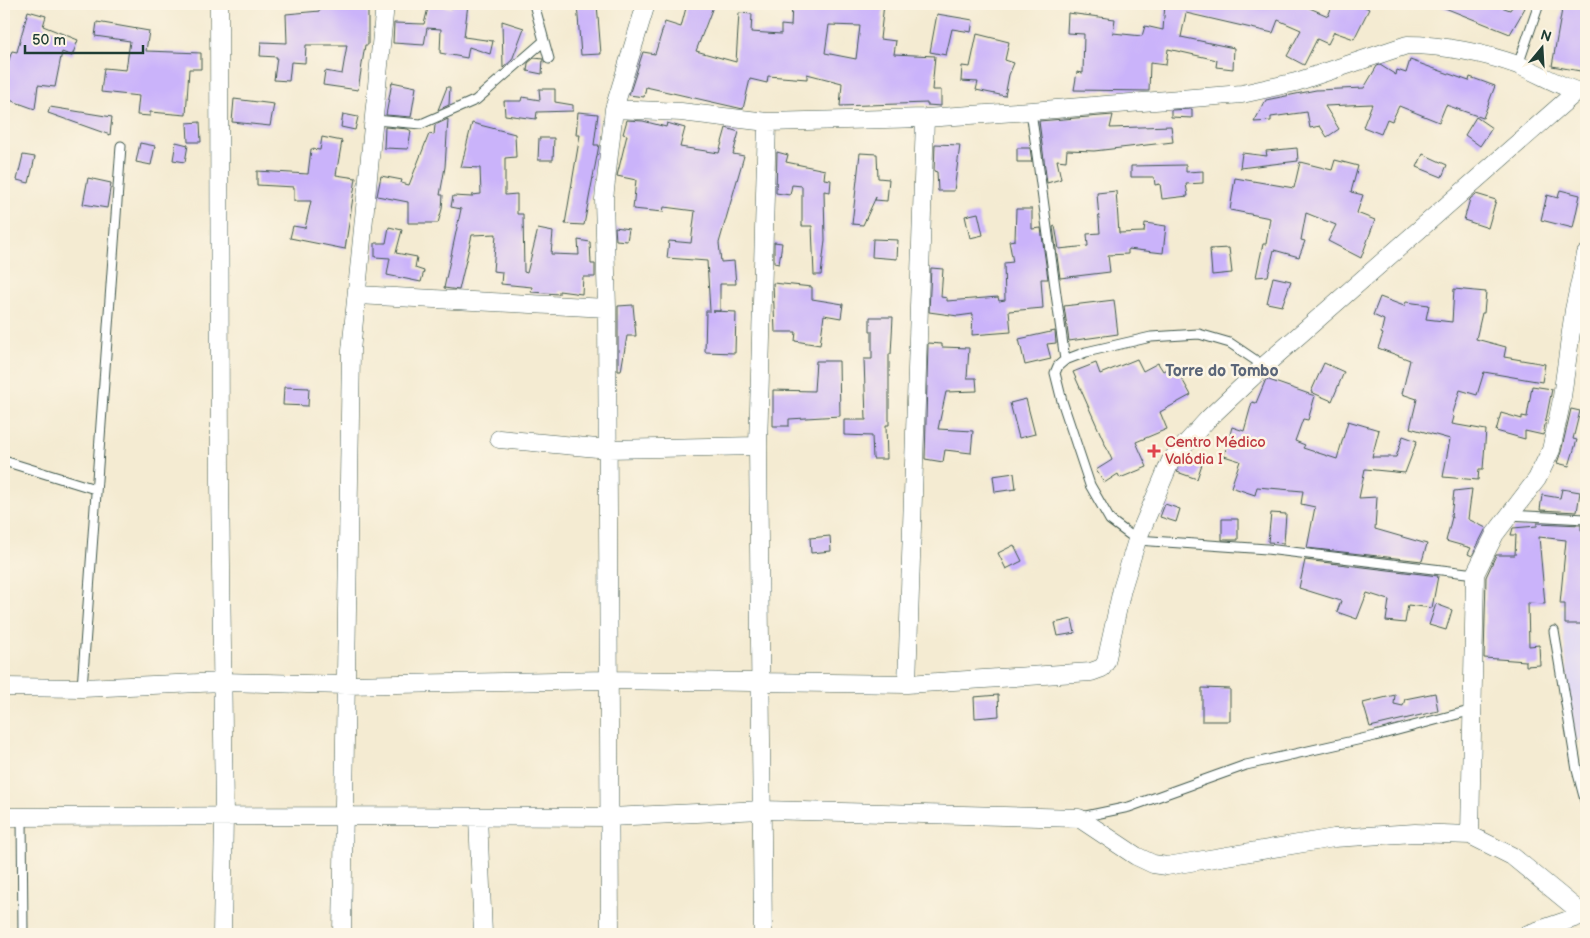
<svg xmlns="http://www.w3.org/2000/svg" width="1590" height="938" font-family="'Balsamiq Sans',sans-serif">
<rect width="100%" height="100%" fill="#fcf5e5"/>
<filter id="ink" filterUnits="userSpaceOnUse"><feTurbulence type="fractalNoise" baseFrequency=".02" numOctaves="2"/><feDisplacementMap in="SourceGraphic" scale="10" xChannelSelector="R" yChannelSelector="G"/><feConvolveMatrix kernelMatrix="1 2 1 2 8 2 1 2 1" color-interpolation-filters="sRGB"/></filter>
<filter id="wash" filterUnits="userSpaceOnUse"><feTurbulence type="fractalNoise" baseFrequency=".0096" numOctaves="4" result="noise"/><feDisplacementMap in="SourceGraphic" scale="20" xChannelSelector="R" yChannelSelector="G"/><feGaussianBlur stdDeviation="1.12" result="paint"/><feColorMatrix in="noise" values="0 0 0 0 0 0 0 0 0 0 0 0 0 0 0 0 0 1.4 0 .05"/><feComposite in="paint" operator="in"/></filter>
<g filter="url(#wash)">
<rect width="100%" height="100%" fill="#f4ebd2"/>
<path fill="#ddd5f6" d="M1561,608H1586V738L1574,741Z"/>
<g id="blocks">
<path fill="#cab3fa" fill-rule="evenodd" d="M322,4H368V45H365L358,90L323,85L325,71L342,74L347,45H306L305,63L291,62L289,81L274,80L277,57L260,56L261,42L287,43L286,14L320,11Z
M429,4L452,8L453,4H468L464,37L493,41L490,54L469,47L467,58L440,53L441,29L427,28L424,45L393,43L394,23L424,24Z
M577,4H597L601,54L581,55Z
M687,4H714L696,51L736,62L739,13L752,14L751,32L781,34V25L791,26L792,4H884L880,39L896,41L894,54L935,56L932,90H941V106L927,105V103L840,106L842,83L807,74V79L768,76L767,83L750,79L743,109L646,87L644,97L629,95L643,52L655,54L665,22L681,27ZM829,25L860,26L856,59L825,53Z
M1165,4H1306L1305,6L1328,16L1333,4H1359L1369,9L1354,39L1334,32L1328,44L1317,39L1304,65L1287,56L1301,30L1278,20L1273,33L1186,13L1181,37L1234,48L1233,69L1216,67L1217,60L1168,49L1166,65L1150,63L1149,91L1074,90L1077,72L1083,73L1084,34L1067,33L1068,13L1115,19L1113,33L1142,36L1145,26L1163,30Z
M1435,4H1493L1510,10L1514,4H1517L1525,8L1510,34Z
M1563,4H1586V72L1552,66Z
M28,11L46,16L43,26L78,40L72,56L62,52L55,87L38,85L35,109L4,98V74L12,51L17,52Z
M937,14L973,20L971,32L952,29L946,55L930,52Z
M502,21L524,28L512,60L503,68Z
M97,22L149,31L146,51L201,53V69H189L186,115L150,112V116L137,115L139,96L101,92L104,68L126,70L130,41L95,36Z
M977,34L1009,42L1005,60L1014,63L1009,75L1005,96L976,90L978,82L961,81L962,66L970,67Z
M534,58L543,59L542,74L527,71L528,63Z
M1410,60L1469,81L1470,77L1495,86L1483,118L1446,105L1439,122L1399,106L1392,121L1387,119L1381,134L1363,127L1372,104L1325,106L1339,129L1327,137L1320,126L1310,128L1307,112L1271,117V121L1254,122L1266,100L1316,90L1364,88L1377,66L1380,65L1396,75L1397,70L1406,73Z
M392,82L416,87L411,117L386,115Z
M447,87H450L449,105L438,110Z
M539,89H555V102L573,105V111L537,112L536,119L505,115L504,101H521L522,97L540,100Z
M234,99L274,104L270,126L232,122Z
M50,107L112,117L110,135L48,113Z
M1192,109V118L1171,117V110Z
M578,112L598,114L594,145H599L584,225L565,224L580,135H576Z
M343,114L358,117L355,130L341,127Z
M1113,115L1110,128L1171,126L1173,142L1094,151L1067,150L1066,161L1057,160L1061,179L1047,183L1039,121Z
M1476,117L1492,128L1480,146L1465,135Z
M448,119L445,167L440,195H443L442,209L438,223H408V202L377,196L381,176L402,180L401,183L409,185L429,134L434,135L435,125Z
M627,120L643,121L666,127L667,123L685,128L680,147L719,153L726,128L739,132L733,154L744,156L719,243L721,262L734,261L736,284H720V311H713L736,312L735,353L705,352L706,311H710L707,261L667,258L669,241L691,243L695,211L664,207L663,212L633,209L636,180L617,176L627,135L623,134Z
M200,122L201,142H188L187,123Z
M472,123L515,134L516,157L505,158V195L517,194V214H523L524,272L527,273L538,229L553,232L551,254L579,255L578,240L590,242L591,264H595V277H583L582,294L559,291V294L531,292L532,287L501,284L502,272L493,271L496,234L472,235L459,290L444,288L461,209L451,207L453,196L472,197V195L481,194L480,168L461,167Z
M385,127L408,129L411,131L408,149L384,148Z
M322,137L342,141L336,175L356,178L345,249L290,238L293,226L305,228L311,201H294V187L257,185V171L308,174L311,149L320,150Z
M539,138H554L553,160H538Z
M176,142L188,145L185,162L173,160Z
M140,143L155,146L151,165L136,162Z
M935,144L960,145L954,191H938L937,172L934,171Z
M1017,148H1030L1032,162H1017Z
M1297,148L1298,161L1240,168L1242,153L1267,156L1266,151Z
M777,152L788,155L786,162L825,170L824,179L831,180L830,192L824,191L825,240L821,275H814L812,226H802V186L792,185L790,195L776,193Z
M860,153L877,154L878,178L889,179L887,201L875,200L876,197L863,225L852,224Z
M1423,154L1447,165L1442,177L1417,167Z
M23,155L35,157L29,183L17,180Z
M1335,160L1358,166L1351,192L1363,195L1357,213L1375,220L1361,258L1328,241L1336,225L1306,213L1301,240L1305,241L1299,257L1274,250L1268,276L1256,277L1263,244H1266L1270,218L1230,210L1235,178L1294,188L1300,162L1332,170Z
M1186,165V172L1203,171V183L1186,184L1188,196L1162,199L1160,184L1155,185L1154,177H1131V166Z
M88,178L111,183L107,208L83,204Z
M1560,190L1580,195L1573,228L1541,220L1547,195L1558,198Z
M1116,191L1119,233L1144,232L1145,223L1166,226L1163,253L1128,249V254L1108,255L1110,272L1060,278L1053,227L1055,226L1059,249L1088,246L1087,234L1100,233L1097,193Z
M1476,194L1496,200L1488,228L1464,220L1470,199Z
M1016,209H1032V229L1041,228L1048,279H1041L1043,308L1009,311L1011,332L972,335L973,314L958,316L929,312L931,268L943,269L941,297L947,298V301L998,297L999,301L1005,300L1004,263L1013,262L1009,241L1015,240Z
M978,213L983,235L970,238L965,216Z
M389,227L402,230L396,253L417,257L415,268L424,271L421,282L387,275L390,258L375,257V243H386Z
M615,227L629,229L627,241L616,240Z
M873,239L898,240L897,259L872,257Z
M774,242L782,243L779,264L774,263Z
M1229,248L1232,273L1212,275L1210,249Z
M1273,277L1291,281L1282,306L1267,303Z
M773,283L812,287V299L843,304L841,318L824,315L820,345L795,341L796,332H775Z
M1454,289L1486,292L1484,313H1482L1476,339L1506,347L1504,357L1545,364L1542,382L1484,372L1477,395L1460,390L1452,416L1454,417L1452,424L1486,430L1483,469H1479L1478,480L1443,477L1450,439L1410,428L1417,399L1402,394L1410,360L1378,348L1383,334L1381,333L1384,320L1373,315L1380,297L1404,306L1406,302L1429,305L1426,319L1452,322Z
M1114,300L1118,334L1069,341L1064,306Z
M633,305L636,336H627L621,371H618V306Z
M870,317H893L891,354H889V425H886L887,459H873L872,436L844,435V420H866L864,359H872V331H870Z
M1055,331L1056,343L1047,344L1051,359L1025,365L1019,339Z
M928,343L942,344V347L969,348L967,378H976L977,391L946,392L938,429L973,431L971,453L945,450L943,462L925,459Z
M1137,359L1143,371L1158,363L1163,371L1174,365L1191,395L1160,412L1167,429L1136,442L1147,467L1120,478L1118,474L1104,483L1096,470L1112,460L1073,372L1096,363L1100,374Z
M816,361H839L840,416L789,419V426H773V390L814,391Z
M1324,363L1344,372L1332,401L1311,392Z
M1266,379L1315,396L1308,420L1303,419L1295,441L1305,445L1303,448L1337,459L1348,421L1379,430L1372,457H1396L1403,436L1417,441L1405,473L1365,469L1359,498L1377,497L1375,529L1427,544L1422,561L1307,548L1315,507L1301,504L1303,491L1257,487L1255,495L1231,487L1240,461L1224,456L1232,427L1244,431L1252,402L1256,403Z
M1532,386L1552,389L1543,435L1525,431V439L1496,431L1501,413L1522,419V416L1527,417Z
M284,387L309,388L308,406L283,405Z
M1026,399L1035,434L1019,438L1010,403Z
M1571,409L1580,411L1573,439L1577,440L1569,466L1557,463L1561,452Z
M1186,459L1202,464L1197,479L1177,472Z
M1014,473L1016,489L995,492L993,476Z
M1472,489L1468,519L1486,528L1472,556L1468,554L1471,548L1446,541L1452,517H1451L1454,491Z
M1562,489L1580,492L1577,512L1540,510L1542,495L1560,498Z
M1165,504L1180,509L1176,522L1160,517Z
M1271,513L1286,514L1284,543L1268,542Z
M1222,519H1238V540H1222Z
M1537,523L1581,525V530L1586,532V624H1565V604H1560L1566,540L1539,537L1545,604L1528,603L1529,646L1539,645L1540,665L1526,666V661L1484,658L1486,577L1496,555H1515L1516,535H1511L1513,528L1537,526Z
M830,536L831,551L811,553L810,538Z
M1014,545L1022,561L1006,569L998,553Z
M1305,560L1438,576L1432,608L1408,605L1405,623L1386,621L1389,600L1367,593L1357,619L1337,612L1341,601L1299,588Z
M1436,604L1452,610L1446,630L1429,625Z
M1072,619L1075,633L1058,636L1055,623Z
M1202,688L1230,689V721H1202Z
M1435,693L1438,711L1370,727L1363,703L1395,695L1394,704L1403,706L1405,699Z
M998,695L999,716L975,718L974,697Z"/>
</g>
</g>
<g filter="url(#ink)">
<use href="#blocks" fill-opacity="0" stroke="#3f574c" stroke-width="1"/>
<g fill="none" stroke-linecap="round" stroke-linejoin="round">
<g stroke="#3f574c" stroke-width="11">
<path id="service" d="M534,4L549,59
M1518,65L1539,4
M1031,111L1065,360
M375,120L421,124L476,100L544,41
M1264,366L1230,343L1199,334L1151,337L1086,352L1065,360L1058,366L1055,373L1062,401L1090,485L1110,520L1137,540L1267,549L1475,574
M4,461L95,489
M1508,515L1586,519
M1554,631L1577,770L1586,804
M82,688L121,146
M22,817L23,934
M1081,817L1129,807L1246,765L1375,736L1473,710"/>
</g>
<g stroke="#3f574c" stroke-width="19">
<path id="minor" d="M219,4L220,481L224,816L222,934
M614,109L681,112L767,122L925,118L1031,111L1242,94L1296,82L1407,45C1443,45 1484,53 1518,65C1541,74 1562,88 1586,94
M357,295L607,308
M499,439L608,449L758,446
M907,684L925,118
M4,687L82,688L223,682L345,685L607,680L907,684L1091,672L1102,668L1106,662L1122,589L1137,540L1171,460L1208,419L1264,366L1576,92
M4,817L343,816L610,817L762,810L1079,818L1136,856L1153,864L1167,866L1334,838L1415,833L1470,835L1512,856L1584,915
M478,817L483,934
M1470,835L1475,574L1495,534L1537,479L1551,450L1561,404L1574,310L1586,254
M342,934L351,351L385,4
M610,934L607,308L604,199L614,109L646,4
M763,934L758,446L767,122
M1528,934L1586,914"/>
</g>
<use href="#service" stroke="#fff" stroke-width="9"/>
<use href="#minor" stroke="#fff" stroke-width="18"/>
</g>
</g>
<path fill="#e0444e" stroke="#fcf5e5" stroke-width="2" d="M1151.5 443.5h5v5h5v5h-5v5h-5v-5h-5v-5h5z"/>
<g text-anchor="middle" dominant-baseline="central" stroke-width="5" stroke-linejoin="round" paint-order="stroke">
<g font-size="15" fill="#be3a42" stroke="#fcf5e5" text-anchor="start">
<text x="1165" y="442">Centro Médico<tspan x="1165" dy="17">Valódia I</tspan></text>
</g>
<g font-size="16" font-weight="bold" fill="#5b6679" stroke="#fcf5e5">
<text x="1222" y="371">Torre do Tombo</text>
</g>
</g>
<rect width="1590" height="938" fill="none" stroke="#fcf5e5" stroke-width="20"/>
<g transform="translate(1542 48) rotate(18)" stroke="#fcf5e5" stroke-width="4" paint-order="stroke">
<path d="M0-4L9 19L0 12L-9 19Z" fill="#1f3d34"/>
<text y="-8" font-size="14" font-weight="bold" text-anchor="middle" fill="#1f3d34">N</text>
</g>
<path d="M25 45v8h118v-8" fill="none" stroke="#1f3d34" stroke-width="2.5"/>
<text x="32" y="45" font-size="15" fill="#1f3d34" stroke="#fcf5e5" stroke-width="4" paint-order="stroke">50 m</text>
</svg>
